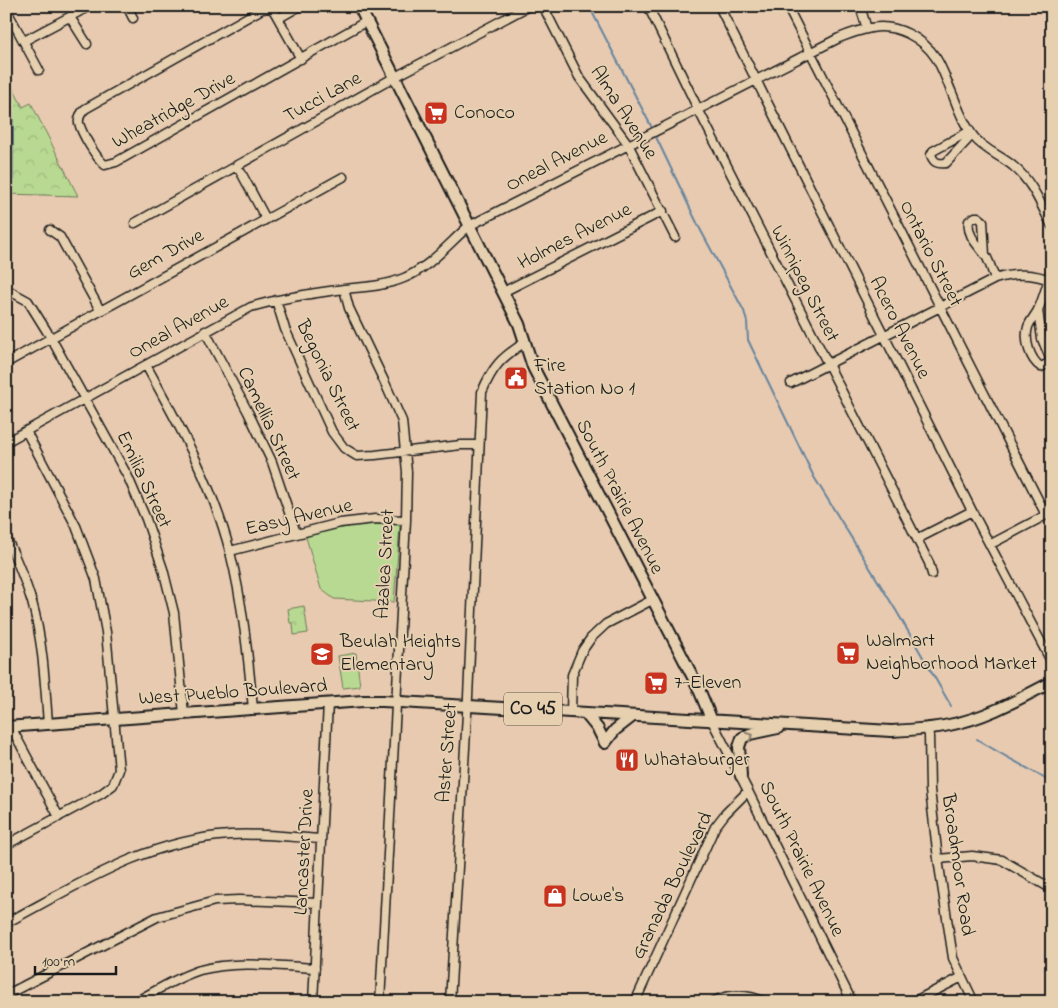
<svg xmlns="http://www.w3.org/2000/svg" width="1058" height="1008" font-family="'Indie Flower',sans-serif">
<defs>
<pattern id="park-crowns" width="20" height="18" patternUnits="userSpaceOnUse" patternTransform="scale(1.25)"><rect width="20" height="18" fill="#b8d992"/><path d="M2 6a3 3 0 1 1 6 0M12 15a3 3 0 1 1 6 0" fill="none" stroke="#9eba7d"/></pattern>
</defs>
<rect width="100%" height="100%" fill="#e8cab0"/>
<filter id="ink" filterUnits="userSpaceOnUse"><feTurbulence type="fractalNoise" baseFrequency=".02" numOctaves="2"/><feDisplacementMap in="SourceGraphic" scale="10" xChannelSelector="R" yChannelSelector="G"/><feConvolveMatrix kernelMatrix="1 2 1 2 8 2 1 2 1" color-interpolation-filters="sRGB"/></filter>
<g filter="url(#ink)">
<path fill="url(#park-crowns)" stroke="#6a7a57" d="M6,76L23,107L31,103L78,196L6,194Z
M304,606L308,633L294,635L293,623H290L288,609Z"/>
<path fill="#b8d992" stroke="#6a7a57" d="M364,524L400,525L394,602L334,599L321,589L306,537L315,533Z
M356,653L360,686L343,688L338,656Z"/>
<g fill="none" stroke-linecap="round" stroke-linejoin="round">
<path stroke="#66859e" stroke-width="2" d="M589,6L651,126
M6,117L13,113
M656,137L699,227L744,311L747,322L748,340L814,477L897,612L951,706
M6,171L12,166
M13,188V113
M977,739C1001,755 1027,767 1052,783"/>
<g stroke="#1c1c1c" stroke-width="11">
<path id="minor" d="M127,6L133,18
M543,6L579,77L628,144L675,237
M648,6L698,109L917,539L929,563L932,574
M719,6L972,511L1052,663
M787,6L1046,515
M860,6L867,29
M6,9L39,70
M70,17L87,44
M279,18L300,6
M24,41L90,6
M301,59L274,11L270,8L262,9L85,109C81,113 78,117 79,123C82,134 96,158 105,165L116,162L367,21
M970,131L933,151L931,155C934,163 938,164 946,163L972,135
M237,165L266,219
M135,223L395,77L529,6
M50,230L60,237L100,310
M985,255L983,221L978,217H975L969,221C966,235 979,246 986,256C990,263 992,271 995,279
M6,289L28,301L51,338L128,477L146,519L163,569L174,613L184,714
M344,289L349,308L385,383L402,421L407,472L406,520L380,1002
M503,292L663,211
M276,300L285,329L332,432L344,448L357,456L375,455L461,445H479
M1038,310L1042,339L1051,360L1049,363L1041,367C1030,360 1024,340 1028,327C1030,321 1035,316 1038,310C1044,297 1048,282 1052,268
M205,331L248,412L272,462L296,533
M6,363L343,177
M146,365C179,425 213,485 230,552C243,603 248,656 253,709
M791,383L995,279C1013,273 1034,273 1052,281
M6,442L251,307C281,298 313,293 344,289C365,287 385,286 404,278C429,268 449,243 469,226L839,38C849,34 860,30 871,28C896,23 923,38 936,58C943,69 947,82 952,93C958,108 964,125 974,137C984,150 1000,155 1013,166C1032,181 1041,205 1052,226
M6,537C16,558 25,580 32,602C43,641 45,684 48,724
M917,539L972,511
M991,544L1052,512
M230,551L340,523L375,519L406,520
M571,712L572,675L582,651L591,638L606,624L652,600
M712,721L748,791L852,1002
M11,727L59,817
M926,728L929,735L930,790L938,859L953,958L974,1002
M6,845L101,794L113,785L119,770L106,632L96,579L76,526L26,431
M938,859L972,856L1002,860L1052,889
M6,923C78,885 147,840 230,835C260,833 292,837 321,839
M6,995L157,917L215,901L239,900L318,903
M135,1002C156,991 177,977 200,970C237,960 278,966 315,968
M313,1002L328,703
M450,1002L468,697L482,392C493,366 501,358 524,343
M635,1002L715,827L725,814L748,791
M713,1002C729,993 749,994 765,1002
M913,1002L962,977"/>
</g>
<g stroke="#1c1c1c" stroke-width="14">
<path id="major" d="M359,6L519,324L533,367L698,687L712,721
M585,713L598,729L605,743
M6,727L363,701H383L891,731C910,730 930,729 949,725C986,718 1019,699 1052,682
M605,743L615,730L633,716
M741,776L739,747L742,738L750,734L778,728"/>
</g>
<use href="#minor" stroke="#e6d0b0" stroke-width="8"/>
<use href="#major" stroke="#e6d0b0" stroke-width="10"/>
</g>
<defs><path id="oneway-chevron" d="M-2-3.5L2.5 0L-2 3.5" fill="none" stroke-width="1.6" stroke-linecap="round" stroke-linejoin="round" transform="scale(1.25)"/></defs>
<use stroke="#8b7f6d" href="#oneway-chevron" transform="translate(750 736) rotate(-23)"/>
</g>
<defs>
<g id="supermarket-square" transform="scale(1.25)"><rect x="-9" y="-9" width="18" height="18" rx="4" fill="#c8321e" stroke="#e6d0b0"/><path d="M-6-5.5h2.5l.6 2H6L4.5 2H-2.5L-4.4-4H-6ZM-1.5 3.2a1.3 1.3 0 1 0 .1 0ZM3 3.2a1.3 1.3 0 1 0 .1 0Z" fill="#fff"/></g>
<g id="civic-square" transform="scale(1.25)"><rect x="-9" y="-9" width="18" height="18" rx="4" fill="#c8321e" stroke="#e6d0b0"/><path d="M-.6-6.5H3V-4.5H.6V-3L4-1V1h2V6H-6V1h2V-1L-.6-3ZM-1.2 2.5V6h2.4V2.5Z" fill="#fff"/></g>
<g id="school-square" transform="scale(1.25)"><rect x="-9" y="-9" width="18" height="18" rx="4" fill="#c8321e" stroke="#e6d0b0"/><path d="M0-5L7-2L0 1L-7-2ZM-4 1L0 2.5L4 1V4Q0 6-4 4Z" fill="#fff"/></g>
<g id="restaurant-square" transform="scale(1.25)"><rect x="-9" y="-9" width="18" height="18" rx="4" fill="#c8321e" stroke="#e6d0b0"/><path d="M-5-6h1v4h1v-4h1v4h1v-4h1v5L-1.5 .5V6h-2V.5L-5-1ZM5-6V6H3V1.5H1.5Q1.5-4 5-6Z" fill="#fff"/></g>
<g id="shop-square" transform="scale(1.25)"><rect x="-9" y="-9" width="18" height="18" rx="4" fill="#c8321e" stroke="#e6d0b0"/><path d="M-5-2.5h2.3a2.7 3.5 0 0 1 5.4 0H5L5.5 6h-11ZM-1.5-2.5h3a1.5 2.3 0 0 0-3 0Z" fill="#fff"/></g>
</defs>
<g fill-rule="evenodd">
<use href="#supermarket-square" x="436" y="113"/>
<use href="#civic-square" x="516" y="378"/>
<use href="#supermarket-square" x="848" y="653"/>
<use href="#school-square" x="322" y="654"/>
<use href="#supermarket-square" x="656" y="683"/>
<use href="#restaurant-square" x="627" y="760"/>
<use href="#shop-square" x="555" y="896"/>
</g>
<g text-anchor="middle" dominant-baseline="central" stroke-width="4" stroke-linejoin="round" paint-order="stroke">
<rect fill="#e6d0b0" stroke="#595248" stroke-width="1" x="504" y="692.5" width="58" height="33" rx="4"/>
<g font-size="19" font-weight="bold" fill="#1c1c1c">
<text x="533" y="709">CO 45</text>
</g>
<g font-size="20" fill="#1c1c1c" stroke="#e6d0b0">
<text transform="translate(323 98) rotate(-29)">Tucci Lane</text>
<text transform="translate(174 111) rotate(-29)">Wheatridge Drive</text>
<text transform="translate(623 113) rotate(57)">Alma Avenue</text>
<text transform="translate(557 162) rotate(-27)">Oneal Avenue</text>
<text transform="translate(575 237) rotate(-27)">Holmes Avenue</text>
<text transform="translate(930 254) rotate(63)">Ontario Street</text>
<text transform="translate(166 255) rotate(-29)">Gem Drive</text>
<text transform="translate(804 284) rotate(63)">Winnipeg Street</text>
<text transform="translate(179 328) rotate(-29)">Oneal Avenue</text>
<text transform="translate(899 328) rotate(63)">Acero Avenue</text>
<text transform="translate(327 376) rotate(64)">Begonia Street</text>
<text transform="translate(268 424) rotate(65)">Camellia Street</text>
<text transform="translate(143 480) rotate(65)">Emilia Street</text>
<text transform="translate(619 497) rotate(63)">South Prairie Avenue</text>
<text transform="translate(299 518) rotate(-13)">Easy Avenue</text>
<text transform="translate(386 564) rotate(-87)">Azalea Street</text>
<text transform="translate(233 693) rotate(-4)">West Pueblo Boulevard</text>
<text transform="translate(448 753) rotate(-86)">Aster Street</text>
<text transform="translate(305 852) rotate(-87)">Lancaster Drive</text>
<text transform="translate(801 859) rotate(64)">South Prairie Avenue</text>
<text transform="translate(957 865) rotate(82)">Broadmoor Road</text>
<text transform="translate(673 886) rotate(-64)">Granada Boulevard</text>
</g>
<g font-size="20" fill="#1c1c1c" stroke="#e6d0b0" text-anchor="start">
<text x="454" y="113">Conoco</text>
<text x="534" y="366">Fire<tspan x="534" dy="23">Station No 1</tspan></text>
<text x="866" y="641">Walmart<tspan x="866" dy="23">Neighborhood Market</tspan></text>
<text x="340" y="642">Beulah Heights<tspan x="340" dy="23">Elementary</tspan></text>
<text x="674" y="683">7-Eleven</text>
<text x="644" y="760">Whataburger</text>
<text x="572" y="896">Lowe's</text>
</g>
</g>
<rect width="1058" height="1008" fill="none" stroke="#e6d0b0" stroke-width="25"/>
<rect x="12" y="12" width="1033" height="983" fill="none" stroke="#1c1c1c" stroke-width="2" filter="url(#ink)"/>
<path d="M35 966v8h81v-8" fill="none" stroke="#1c1c1c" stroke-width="2.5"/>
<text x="42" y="966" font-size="15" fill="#1c1c1c" stroke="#e6d0b0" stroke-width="4" paint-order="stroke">100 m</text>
</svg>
